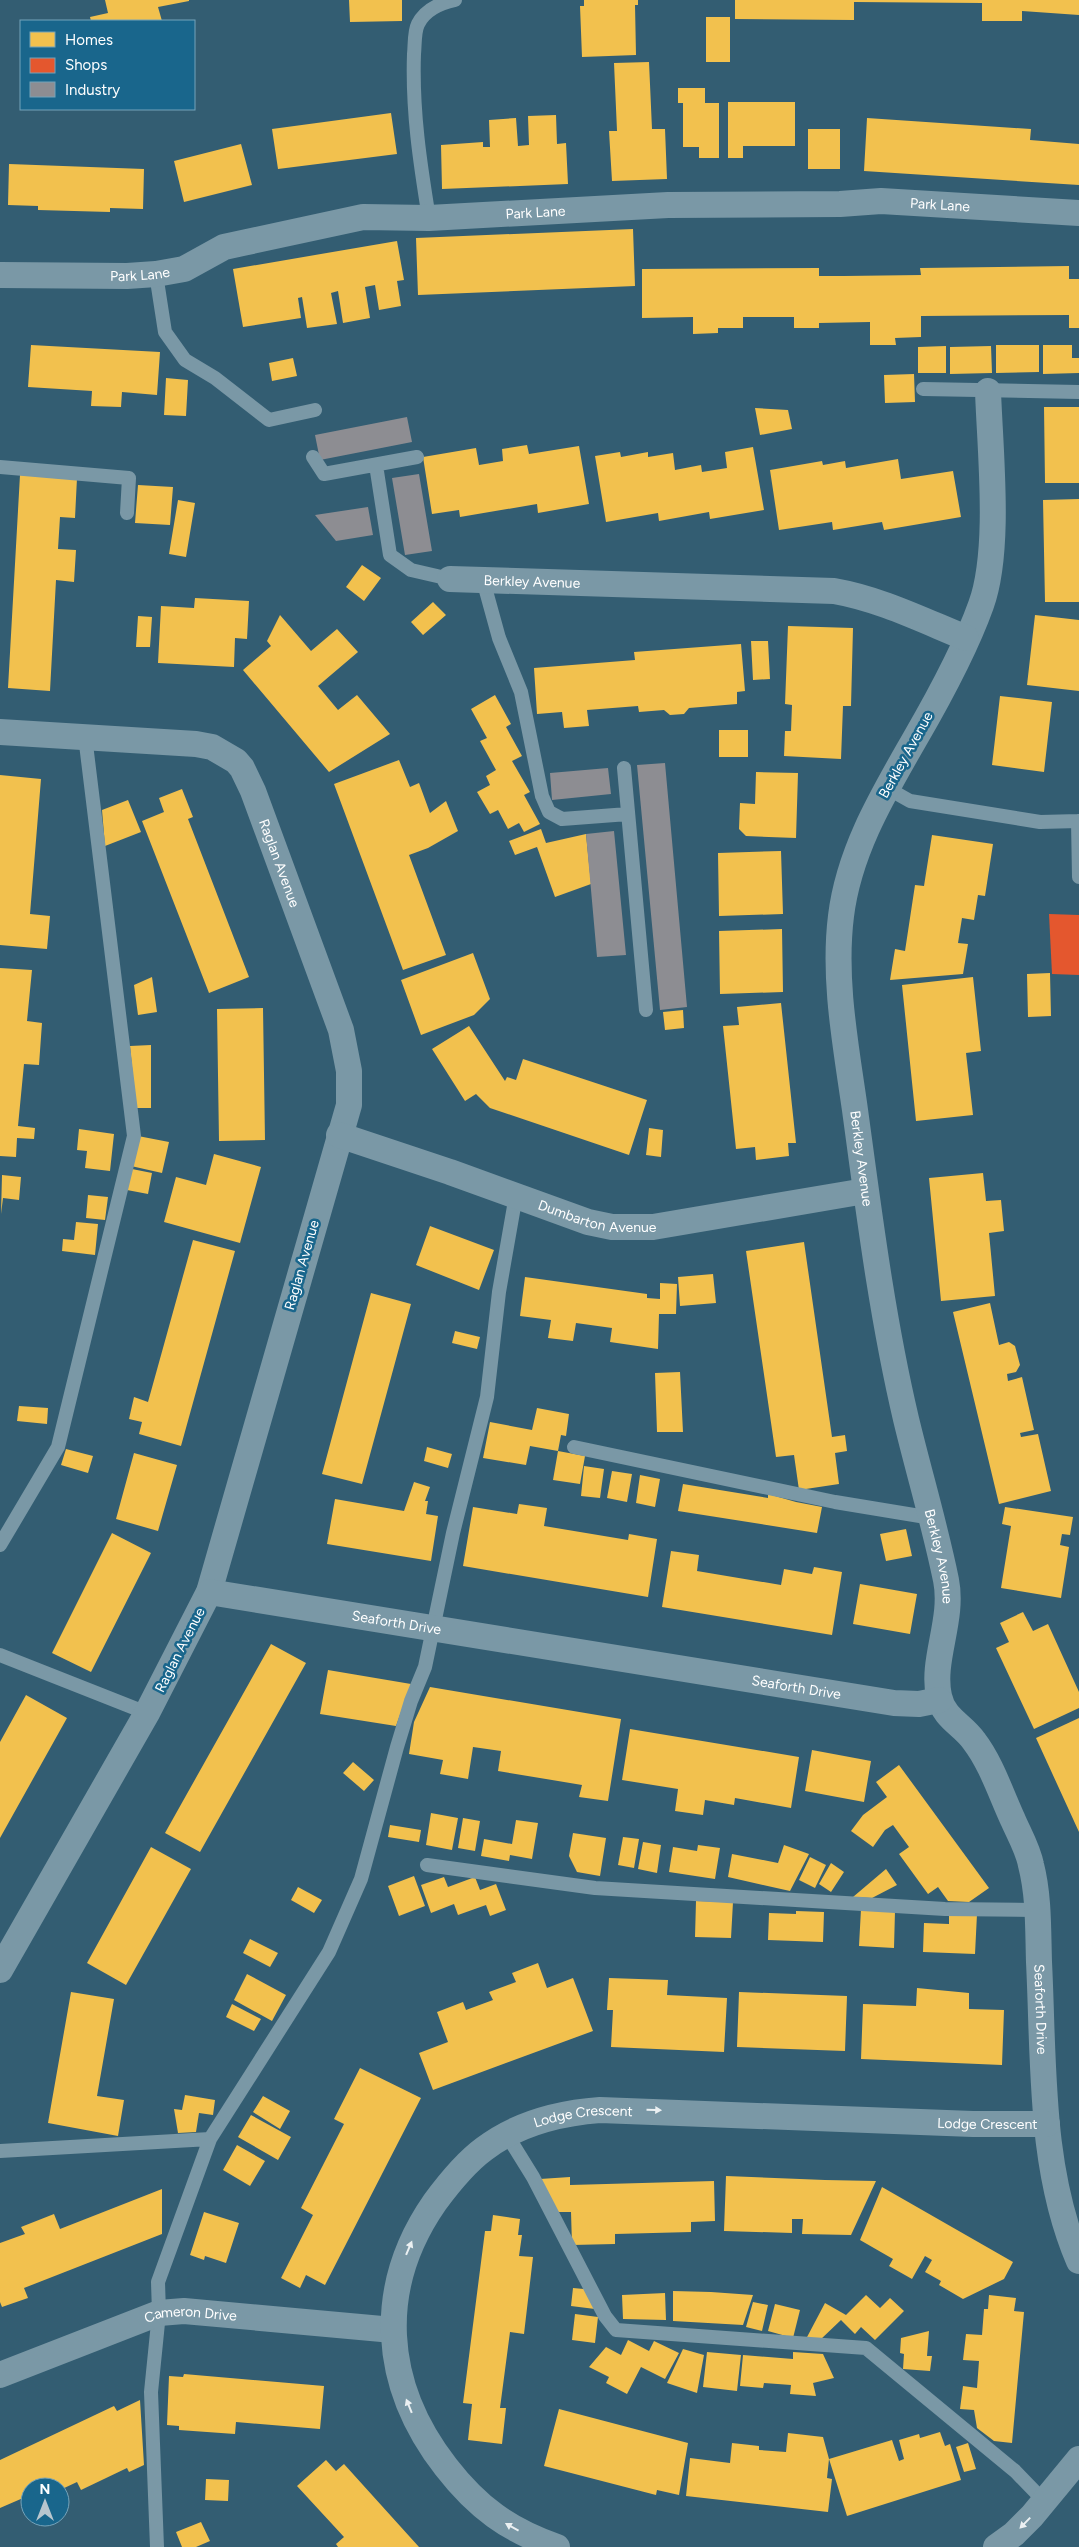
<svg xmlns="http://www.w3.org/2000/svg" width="1079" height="2547" font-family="Figtree,sans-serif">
<rect width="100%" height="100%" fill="#335d72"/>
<path fill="#f2c14e" d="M105,0H189V1L158,7L162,21H91L90,17L108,13Z
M349,0H402V21L350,22Z
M584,0H638V5H635L636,55L582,57L580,6H584Z
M735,0H1079V15L1022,11V21H982V3L854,2V20L735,19Z
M706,17H730V62H706Z
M649,62L652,129H665L667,179L612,181L609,131H617L614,63Z
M678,88H705V103H719V158H699V147H683V103H678Z
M728,102H795V146H743V158H728Z
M391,113L397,154L278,169L272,129Z
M556,115L557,144L566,143L568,184L442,189L441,145L483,142V147H490L489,120L516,118L518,146L529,145L528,116Z
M867,118L1031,129L1030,140L1079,144V185L864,171Z
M808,129H840V169H808Z
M241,144L252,185L184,202L174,161Z
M9,164L144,169L143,209L110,208V212L38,210V206L8,205Z
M633,229L635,286L418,295L416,238Z
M397,241L404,280L397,281L401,306L379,310L375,285L365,287L370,318L343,323L338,291L331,293L337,324L307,328L302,297L298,298L301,318L243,327L233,269Z
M1069,266V279H1079V328H1069V315L921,316V337L895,338L896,345H870V322L819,323V328H794V317H743V328H718V333L693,334V317L642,318V269L819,268V276H844L921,275L920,268Z
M31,345L160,352L157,395L122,392L121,407L91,406L92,391L28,387Z
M996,345H1039V372L996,373Z
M1043,345H1072V358H1079V373L1043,374Z
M946,346V373H918V347Z
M991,346L992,373L950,374V347Z
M293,358L297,376L272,381L269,363Z
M914,374L915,402L885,403L884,375Z
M166,378L188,380L186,416L164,415Z
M1044,407H1079V483H1045Z
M755,408L788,410L792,429L760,435Z
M527,445L529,454L579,446L589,504L538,513L537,504L460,517L459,510L432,514L423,457L476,448L479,465L503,461L502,449Z
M753,447L764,510L710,519L709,512L659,521L658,513L606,522L595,456L620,452L621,457L648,452V457L673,453L675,470L701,465L702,472L727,468L725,452Z
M898,459L901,479L953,471L961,517L884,530L882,522L833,530L832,522L779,530L770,470L822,461L823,465L845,461L846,468Z
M20,475L77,478L75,518L60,517L58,549L76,550L74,582L56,580L50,691L8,688Z
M138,485L173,487L170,525L135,523Z
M1079,499V602H1045L1043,500Z
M178,500L195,503L186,557L169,554Z
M362,565L381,578L364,601L346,587Z
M195,598L249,601L247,639L235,638L234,667L158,663L161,606L194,608Z
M433,602L446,615L423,635L411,622Z
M280,615L311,651L337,629L358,652L318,686L338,710L357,695L390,734L329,772L243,670L271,646L267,641Z
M1035,615L1079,620V691L1027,685Z
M138,616L152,617L150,647H136Z
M788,626L853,628L851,706H843L841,759L784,756L785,731H791L792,705L785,704Z
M751,641H768L770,679L753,680Z
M741,644L745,691L737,692V704L689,708L684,714L670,715L664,710L639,712L638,706L587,710L589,726L564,728L562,712L537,714L534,668L635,660L634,652Z
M495,695L511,724L506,727L522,756L512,761L530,792L524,795L540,824L524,832L519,823L508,829L498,810L490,814L477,792L490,785L486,776L496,770L480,741L487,738L471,709Z
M1000,696L1052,702L1044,772L992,765Z
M719,730H748V757H719Z
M399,760L410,787L419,783L430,813L446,801L458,831L428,848L409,855L446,955L403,970L334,784Z
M756,772L798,773L796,838L746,836L739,829L740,803L755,804Z
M0,775L41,779L30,914L50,916L47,949L0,945Z
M182,789L193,817L188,819L249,977L209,993L142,821L164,812L159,798Z
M128,800L141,832L105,846L102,810Z
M541,829L546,843L586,834L591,884L555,897L537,847L515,855L509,841Z
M932,835L993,844L985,896L978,895L974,920L962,918L958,943L968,944L963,974L890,980L895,949L905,951L915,885L924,886Z
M781,851L783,914L719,916L718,853Z
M782,929L783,992L720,994L719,931Z
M473,953L490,999L474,1015L421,1035L401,980Z
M0,968L32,970L27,1021L42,1023L39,1065L24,1064L18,1126L35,1128L34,1139L17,1138L16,1157L0,1156Z
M1050,973L1051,1016L1028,1017L1027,974Z
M152,977L157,1012L138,1015L134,985Z
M973,977L981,1051L966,1053L973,1115L916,1121L902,985Z
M781,1003L796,1143H788L789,1156L756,1160L755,1147L736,1149L723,1026L739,1025L737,1007Z
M263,1008L265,1140L219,1141L217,1009Z
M683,1010L684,1028L665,1030L663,1012Z
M469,1026L505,1081L507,1077L516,1080L523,1059L647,1100L629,1155L490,1108L476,1094L465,1101L432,1049Z
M151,1045V1108H136L130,1046Z
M649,1128L663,1130L661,1157L646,1155Z
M79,1129L114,1134L110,1171L85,1168L87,1151L77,1150Z
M138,1136L169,1142L162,1173L131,1166Z
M214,1154L261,1167L240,1243L164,1222L176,1177L206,1185Z
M132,1169L152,1173L148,1194L127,1190Z
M983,1173L986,1201L1001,1200L1004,1231L989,1233L995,1296L941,1301L929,1178Z
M2,1175L21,1177L19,1200L3,1198L1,1214Z
M88,1195L108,1197L105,1220L86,1218Z
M76,1222L98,1224L95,1255L62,1251L63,1239L74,1240Z
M430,1226L494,1250L479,1290L416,1265Z
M193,1240L235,1251L181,1446L139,1434L142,1422L129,1419L134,1397L148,1402Z
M804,1242L832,1437L845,1435L847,1451L835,1453L839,1484L799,1490L794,1455L776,1457L746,1251Z
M713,1274L716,1303L680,1306L678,1277Z
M525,1277L647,1294V1298L660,1299V1283L677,1284L676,1314H659L658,1349L610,1342L612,1328L576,1323L573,1341L548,1338L551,1320L520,1316Z
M371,1293L411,1304L362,1484L322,1474Z
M990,1303L999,1345L1009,1342L1015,1346L1020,1365L1016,1372L1007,1374L1008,1381L1022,1377L1034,1430L1020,1433L1021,1437L1038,1434L1051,1491L999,1504L953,1312Z
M455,1331L480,1337L477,1349L452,1343Z
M680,1372L683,1432H657L655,1373Z
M19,1406L48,1408L47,1424L17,1421Z
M537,1408L569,1414L566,1436L561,1435L558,1451L530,1446L526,1465L483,1458L490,1422L532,1430Z
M427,1447L452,1454L448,1468L424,1461Z
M66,1449L93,1456L88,1473L61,1465Z
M558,1451L585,1456L580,1484L553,1480Z
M134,1453L177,1465L158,1531L116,1519Z
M584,1466L604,1469L600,1498L581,1496Z
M612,1471L632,1474L627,1502L607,1498Z
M640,1475L660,1479L655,1507L636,1503Z
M414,1482L430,1487L425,1501H428L426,1514L438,1516L431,1561L327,1544L335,1499L404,1511Z
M683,1484L768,1498V1494L796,1502L822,1507L817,1533L678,1511Z
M519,1504L547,1508L544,1526L628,1540L629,1534L657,1539L648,1597L463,1566L473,1507L517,1514Z
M1005,1507L1073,1517L1070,1535L1062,1534L1060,1545L1069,1547L1061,1598L1001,1588L1011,1526L1002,1524Z
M906,1529L912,1556L886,1561L880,1534Z
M112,1533L151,1553L91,1672L52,1653Z
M671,1551L699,1555L697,1571L781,1585L784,1569L812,1574L814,1567L842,1572L832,1635L662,1607Z
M860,1584L917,1594L910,1634L853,1624Z
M1023,1612L1033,1631L1048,1624L1079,1692V1708L1034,1729L996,1648L1009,1642L1000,1623Z
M271,1644L306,1663L200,1852L165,1833Z
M328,1670L411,1684L396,1726L320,1714Z
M430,1687L621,1719L608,1801L579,1797L582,1785L498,1771L501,1751L473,1747L468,1779L440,1774L443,1760L409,1754L414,1722Z
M26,1695L67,1718L0,1838V1742Z
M1079,1718V1832L1036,1738Z
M630,1729L799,1757L791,1808L735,1798L734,1805L705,1800L703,1815L675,1811L678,1789L622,1780Z
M812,1750L871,1761L864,1802L805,1791Z
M353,1762L374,1780L364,1791L343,1773Z
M899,1765L989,1888L969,1902L948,1901L938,1887L928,1894L899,1854L909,1847L893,1825L885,1830L873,1847L851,1831L863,1815L887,1797L876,1782Z
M431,1813L458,1818L452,1850L426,1845Z
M463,1818L480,1821L475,1851L458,1848Z
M516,1820L538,1823L532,1859L510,1855L509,1861L481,1856L484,1839L512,1844Z
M390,1825L421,1830L419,1842L388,1837Z
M573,1833L606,1838L600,1876L577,1872L569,1856Z
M623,1837L639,1839L634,1868L618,1865Z
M643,1842L661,1845L657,1873L638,1869Z
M698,1845L720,1848L715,1879L669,1872L673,1847L697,1851Z
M784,1845L809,1854L790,1891L728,1877L732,1854L778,1863Z
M151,1847L191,1869L126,1985L87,1963Z
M810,1857L826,1865L815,1888L799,1880Z
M831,1863L844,1872L831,1892L819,1884Z
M886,1869L897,1885L872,1898L853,1897Z
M414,1876L425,1906L399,1916L388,1886Z
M444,1877L448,1887L475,1877L480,1890L496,1884L506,1910L490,1916L486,1905L458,1915L454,1904L431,1913L421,1885Z
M298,1887L322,1900L314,1913L291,1900Z
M696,1901L733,1902L731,1938L695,1937Z
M861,1909L895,1911L894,1948L859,1946Z
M796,1911L824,1912L823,1942L768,1940L769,1913L796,1914Z
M949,1913L977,1914L975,1954L923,1952L924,1923L949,1924Z
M250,1939L278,1953L270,1967L243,1953Z
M538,1963L547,1988L573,1978L593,2031L433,2090L419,2053L448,2042L437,2012L463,2002L466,2010L493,2000L489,1992L516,1982L512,1973Z
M247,1974L286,1995L272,2021L234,2000Z
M609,1978L668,1980L667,1995L727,1998L724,2052L611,2047L613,2010H607Z
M917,1988L969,1993V2009L1004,2010L1002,2065L861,2059L863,2004L916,2006Z
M71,1992L114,1999L97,2096L124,2100L118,2136L48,2123Z
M739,1992L847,1996L845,2051L737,2047Z
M232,2004L261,2019L254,2031L226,2017Z
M360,2068L421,2098L325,2285L306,2275L300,2288L281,2278L313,2215L301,2208L344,2124L334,2119Z
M185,2095L215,2100L213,2115L199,2113L196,2132L178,2133L174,2109L182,2110Z
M263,2096L290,2111L280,2129L253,2112Z
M251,2115L291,2137L278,2160L238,2137Z
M237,2145L265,2161L250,2186L223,2170Z
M726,2176L825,2180L876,2181L851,2235L802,2234L803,2219H792V2233L724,2231Z
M570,2177V2185L714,2181L715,2221L691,2222V2232L615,2234V2244L572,2245L571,2212H556L540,2179Z
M882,2187L1013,2262L1004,2279L963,2299L939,2285L941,2281L925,2272L932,2260L925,2256L912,2279L889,2266L893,2259L860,2240Z
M162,2189V2234L24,2288L28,2298L2,2307L0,2302V2243L25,2234L21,2227L54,2214L60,2229Z
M204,2212L239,2223L226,2263L205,2256L204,2260L190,2255Z
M493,2215L520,2219L518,2235H522L519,2256L533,2257L524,2334L510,2332L500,2408H506L502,2444L468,2440L472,2404L463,2403L485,2231H491Z
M573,2288L584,2289L595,2309L571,2306Z
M673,2291L711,2292L753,2295L743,2325L673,2321Z
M665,2293L666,2320L623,2319L622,2295Z
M866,2295L880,2308L890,2298L904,2311L875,2340L861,2327L855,2334L841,2320L820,2340L806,2339L825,2303L846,2315Z
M989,2295L1016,2298L1014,2311L1024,2312L1012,2443L994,2441L977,2428L974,2410L960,2409L963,2386L977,2388L979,2361L963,2360L966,2334L982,2335L984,2309H988Z
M753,2302L768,2305L762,2331L746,2327Z
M775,2304L800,2310L793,2338L768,2331Z
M575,2314L598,2317L595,2343L572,2340Z
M929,2331L927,2356H932L930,2371L903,2369L904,2354L900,2353L901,2338Z
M628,2340L649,2351L654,2341L679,2353L665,2379L641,2367L627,2394L606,2383L609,2377L589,2367L606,2347L621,2355Z
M683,2349L704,2355L697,2393L667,2383Z
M707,2352L741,2355L737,2391L703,2387Z
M793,2352L823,2354L834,2378L813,2383L816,2396L790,2394L791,2385L764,2383L763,2388L740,2386L743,2355L793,2359Z
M184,2374L324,2386L320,2429L236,2422L235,2434L179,2430V2426L167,2425L169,2376L183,2377Z
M140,2400L144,2465L129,2472L127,2468L81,2490L77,2482L60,2490V2487H30V2495L0,2508V2460L114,2406L117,2411Z
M559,2409L688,2443L679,2495L657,2490L656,2495L544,2466Z
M940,2432L945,2446L950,2444L961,2480L847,2516L829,2459L892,2440L899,2461L904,2459L899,2440L919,2434L920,2438Z
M788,2433L823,2437L829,2459L827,2478L832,2479L828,2512L686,2496L690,2458L730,2463L732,2443L759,2446V2450L786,2452Z
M968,2443L976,2469L964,2472L956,2447Z
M326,2460L336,2471L344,2464L419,2547H338L336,2544L344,2537L297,2486Z
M206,2479L229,2480L228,2501L205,2500Z
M201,2522L210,2541L196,2547H182L176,2532Z"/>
<path fill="#e4572e" d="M1049,914L1079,915V975L1052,974Z"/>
<path fill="#8d8d92" d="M407,417L412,442L320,460L315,435Z
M419,474L432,551L405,555L392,478Z
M368,507L373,535L336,541L315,515Z
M665,763L687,1007L660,1010L637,765Z
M608,768L611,794L552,800L550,773Z
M614,831L626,955L597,957L586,834Z"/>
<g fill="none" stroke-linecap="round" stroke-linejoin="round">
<path stroke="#7a98a6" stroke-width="14" d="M429,218C420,163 412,110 414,54C415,45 414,32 418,24C425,10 441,3 455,0
M156,274L165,332L185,360L215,378L269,420L315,410
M923,389L1079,392
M313,457L324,474L417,457
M376,465L390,555L411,570L450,579
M0,467L129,478L127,513
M483,580L499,638L521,692L542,796L549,812L562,819L628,814
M624,768L646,1010
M887,788L910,801L1040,822L1079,821
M1078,821L1079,877
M574,1447L835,1502L932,1518
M0,1545L58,1447L134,1136L85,736
M0,1655L147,1713
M427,1865L595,1888L945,1909L1036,1910
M507,2135L533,2177L605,2316L616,2330L866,2348L1015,2471L1045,2502
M0,2151L210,2139
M157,2547L151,2392L159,2313L158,2282L210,2139L329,1952L361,1879L397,1747L411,1701L425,1667L453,1533L487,1397L499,1292L516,1195"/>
<g stroke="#7a98a6" stroke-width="26">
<path id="s1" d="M0,275L127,276L156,274L184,269L224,247L363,217L429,218L668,205L840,204L881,201L1079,213"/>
<path id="s2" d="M988,391C990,451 1001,550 981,605C966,647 938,699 916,737C884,793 849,850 841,916C833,980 846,1046 855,1110C869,1213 882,1317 906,1419C919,1473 935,1526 946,1580C954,1620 931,1660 939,1696C944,1719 962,1724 974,1741C991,1763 1001,1794 1013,1820C1019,1834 1028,1849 1031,1865C1039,1896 1038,1930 1039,1962C1044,2061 1039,2169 1079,2261"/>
<path id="s3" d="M450,579L834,591C880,599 922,620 966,638"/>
<path id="s4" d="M0,732L196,744L212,747L236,761L242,768L253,791L341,1030L349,1071V1105L209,1592L147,1713L0,1970"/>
<path id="s5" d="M339,1135L450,1172L588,1222L612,1227H653L865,1191"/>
<path id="s6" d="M209,1592L894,1703L919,1704L939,1700"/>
<path id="s7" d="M0,2375L159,2313L184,2311L393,2330"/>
<path id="s8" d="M557,2547C508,2530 477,2507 446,2467C382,2385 375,2288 435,2202C449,2183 465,2163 484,2149C517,2124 560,2113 600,2110L973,2124H1047"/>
<path d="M996,2547L1014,2534L1032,2516L1079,2459"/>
</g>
</g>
<defs><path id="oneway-solid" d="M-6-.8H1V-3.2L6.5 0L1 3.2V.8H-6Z" transform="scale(1.25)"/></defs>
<g fill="#ebf0f2">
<use href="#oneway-solid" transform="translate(654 2110) rotate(2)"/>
<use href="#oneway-solid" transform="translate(409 2248) rotate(-67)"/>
<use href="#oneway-solid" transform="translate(409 2406) rotate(-112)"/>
<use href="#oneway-solid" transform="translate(1025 2523) rotate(134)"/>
<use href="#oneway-solid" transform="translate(512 2527) rotate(-151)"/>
</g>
<g text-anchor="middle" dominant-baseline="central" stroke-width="5" stroke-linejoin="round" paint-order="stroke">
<g font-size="14" fill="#fff" stroke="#19668c">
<text stroke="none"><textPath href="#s1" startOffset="950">Park Lane</textPath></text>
<text stroke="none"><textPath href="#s1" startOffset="545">Park Lane</textPath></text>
<text stroke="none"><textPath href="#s1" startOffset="140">Park Lane</textPath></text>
<text stroke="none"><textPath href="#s3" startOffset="82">Berkley Avenue</textPath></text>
<text transform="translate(906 755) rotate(-61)">Berkley Avenue</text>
<text stroke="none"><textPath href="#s4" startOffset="352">Raglan Avenue</textPath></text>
<text stroke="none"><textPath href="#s2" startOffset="802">Berkley Avenue</textPath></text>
<text stroke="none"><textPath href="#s5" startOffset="272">Dumbarton Avenue</textPath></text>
<text transform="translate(302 1265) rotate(-74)">Raglan Avenue</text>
<text stroke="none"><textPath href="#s2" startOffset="1208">Berkley Avenue</textPath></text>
<text stroke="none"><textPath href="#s6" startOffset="190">Seaforth Drive</textPath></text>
<text transform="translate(180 1650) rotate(-63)">Raglan Avenue</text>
<text stroke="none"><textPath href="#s6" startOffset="595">Seaforth Drive</textPath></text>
<text stroke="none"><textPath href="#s2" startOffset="1689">Seaforth Drive</textPath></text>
<text stroke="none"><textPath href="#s8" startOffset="604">Lodge Crescent</textPath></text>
<text stroke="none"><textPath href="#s8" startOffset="1009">Lodge Crescent</textPath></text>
<text stroke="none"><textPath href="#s7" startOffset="202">Cameron Drive</textPath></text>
</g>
</g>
<rect x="20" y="20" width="175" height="90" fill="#19668c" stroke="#75a3ba"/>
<rect x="30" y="32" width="25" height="15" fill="#f2c14e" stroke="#75a3ba"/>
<text x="65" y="45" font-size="15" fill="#ffffff">Homes</text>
<rect x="30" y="58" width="25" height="15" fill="#e4572e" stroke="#75a3ba"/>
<text x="65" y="70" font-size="15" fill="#ffffff">Shops</text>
<rect x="30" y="82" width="25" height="15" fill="#8d8d92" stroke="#75a3ba"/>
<text x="65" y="95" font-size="15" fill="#ffffff">Industry</text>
<g transform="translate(45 2502)"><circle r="24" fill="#19668c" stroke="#75a3ba"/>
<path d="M0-4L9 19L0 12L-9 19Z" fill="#b8c6ce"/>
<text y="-8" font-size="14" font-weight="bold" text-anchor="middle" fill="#ffffff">N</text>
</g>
</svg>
